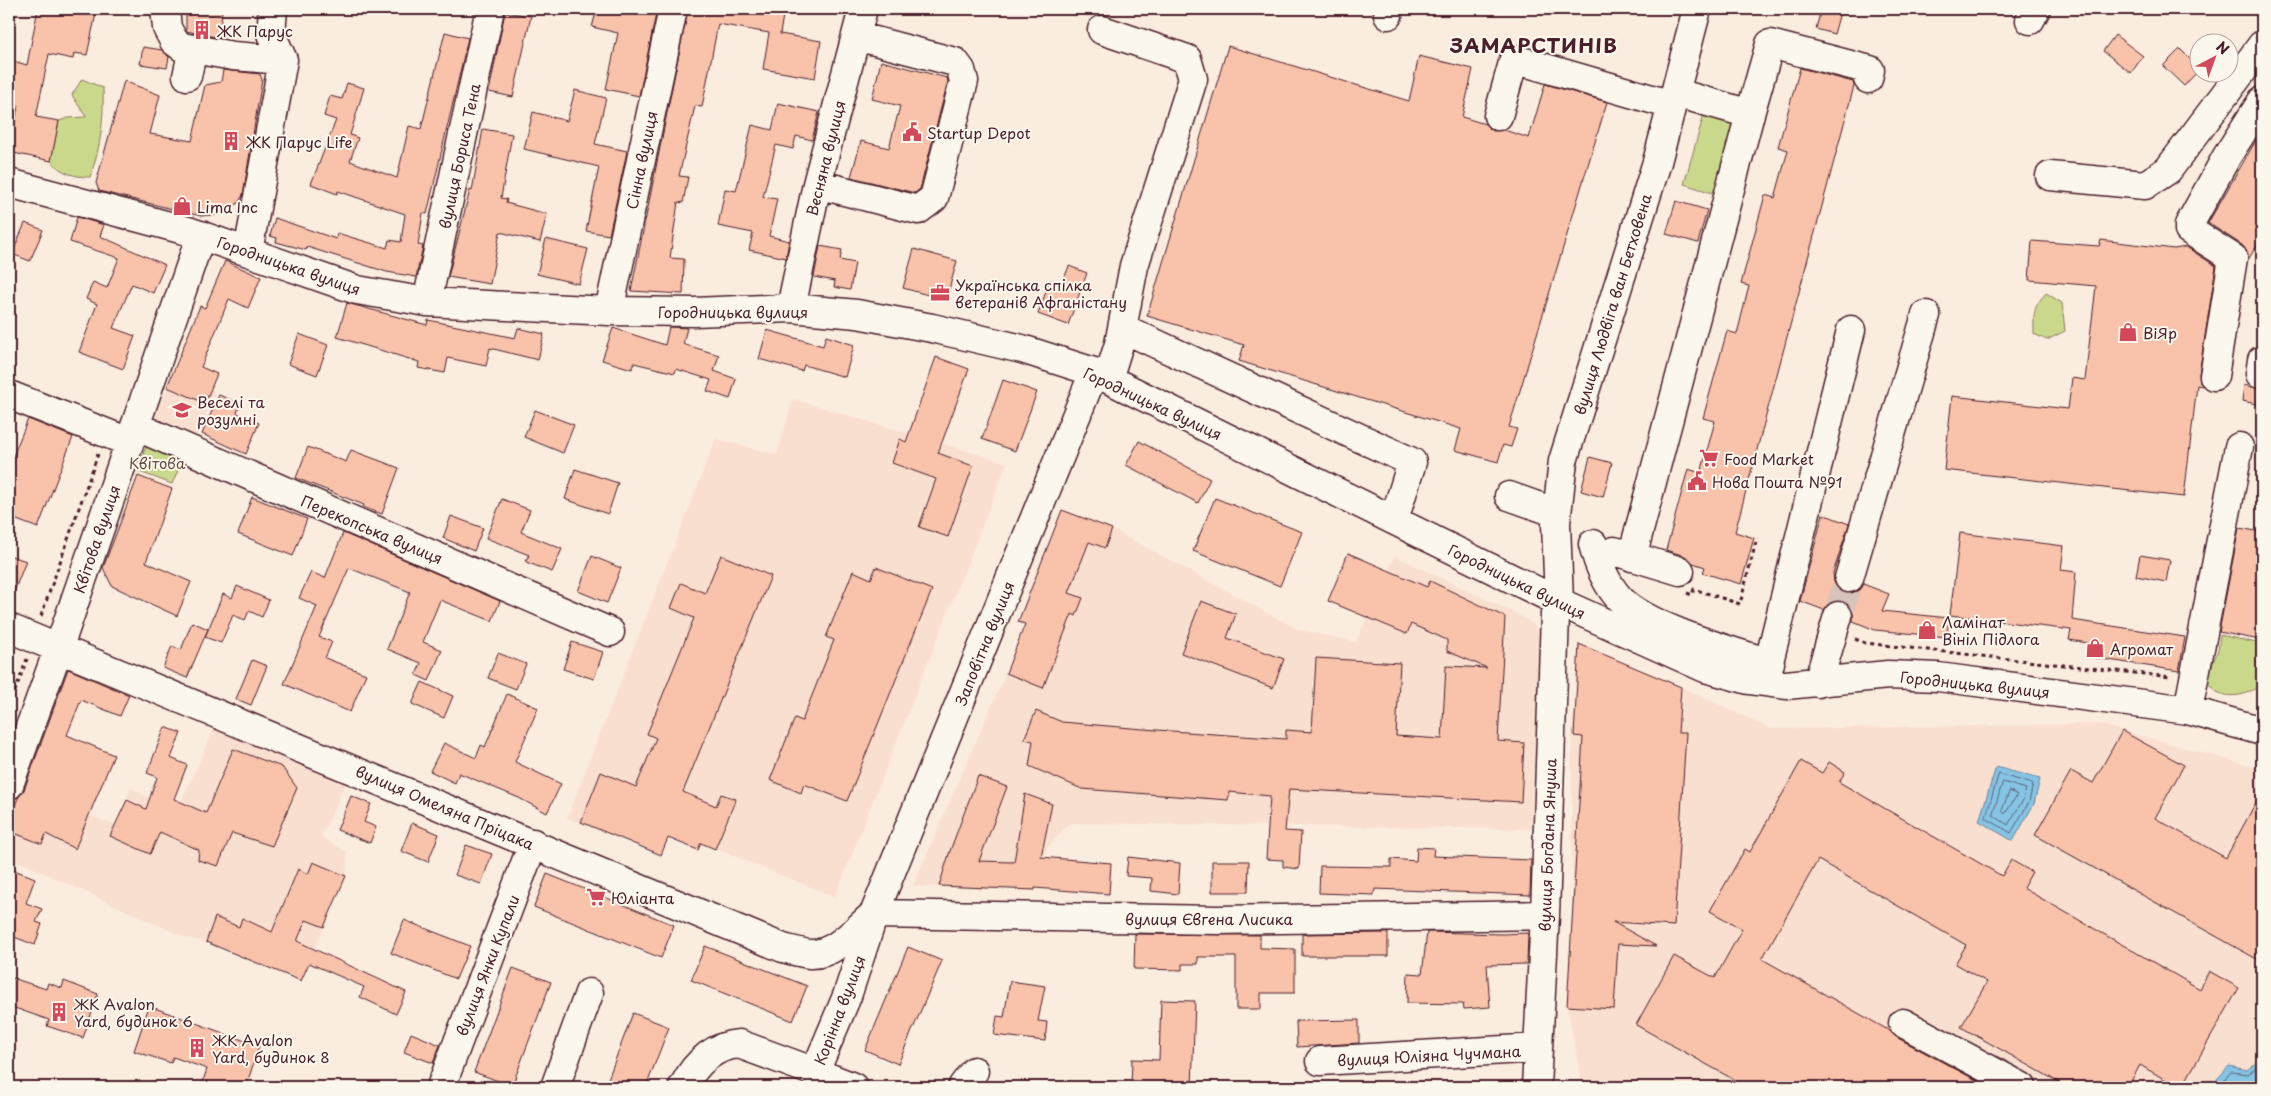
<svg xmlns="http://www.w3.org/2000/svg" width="2271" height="1096" font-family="'Playpen Sans',sans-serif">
<rect width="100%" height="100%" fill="#faecdf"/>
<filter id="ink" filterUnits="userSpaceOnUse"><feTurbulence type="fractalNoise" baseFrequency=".02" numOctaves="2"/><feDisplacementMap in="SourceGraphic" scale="10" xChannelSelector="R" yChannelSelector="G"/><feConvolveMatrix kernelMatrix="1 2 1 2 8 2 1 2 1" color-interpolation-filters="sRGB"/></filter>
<g filter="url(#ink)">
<path fill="#f9dfcf" d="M179,359L215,393L192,445L150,427Z
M793,399L1007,463L835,897L702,843L698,850L668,838L661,855L567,818L716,439L777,455Z
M1062,510L1112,529L1299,630L1356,642L1395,556L1521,616L1546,635L1531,829L1069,823L1046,849L1035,891L913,886L1006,673L1025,625L1018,622Z
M1579,644L1681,687L1771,729L2098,724L2262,769V1087H1583L1567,1006L1572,919V735Z
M216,725L350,774L321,837L347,852L346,876L301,981L206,942L186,938L9,857V820L22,790L115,825L131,788L149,798L152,789L181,802Z"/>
<path fill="#cad88c" stroke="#8a7c5c" d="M82,79L103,88C104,120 101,146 90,177C74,177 61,173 51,161L59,121L68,118L86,117L72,95Z
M1704,114L1739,124L1719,195L1684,184Z
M2046,293L2062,303L2065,331L2047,340L2034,334C2034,314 2032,308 2046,293Z
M148,441L184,457L172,484L137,471Z
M2220,635L2261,644L2262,641V683C2251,694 2232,700 2217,692C2213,690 2209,683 2206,680L2218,650Z"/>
<path fill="#84c4e5" stroke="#6d829b" d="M1996,767L2040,779L2034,804L2013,841L1979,821Z
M2262,1058V1087H2222L2217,1079L2229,1066L2247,1070Z"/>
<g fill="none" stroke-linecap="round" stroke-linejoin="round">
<path stroke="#616175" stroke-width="1" d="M1999,774L2033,784L2029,802L2011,833L1986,818Z
M2003,782L2026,789L2023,800L2008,825L1993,815Z
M2010,791L2017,795L2005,814L2002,811Z
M2226,1087L2224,1080L2231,1072L2248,1074L2262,1064"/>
</g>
<path fill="#f8c2ab" stroke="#4a1f2b" d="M38,9H97L87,55L74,53L73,59L49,54L36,117L59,121L51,161L9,152L18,106L9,104V60L27,65Z
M186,9H222L220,38L186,31Z
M597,9H612L629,13L630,9H657L639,96L606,89L618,33L592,27Z
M688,9H784L780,34L821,41L815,78L763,69L769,33L718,24L702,107L695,106L679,176L688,177L683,203L678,202L670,258L684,259L683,294L631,291Z
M1821,9H1841L1834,34L1816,29Z
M505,12L531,16L513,97L489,92Z
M445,32L468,38L427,214L423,213L418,245L423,246L416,277L387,272L307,247L306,250L276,242L277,238L270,236L275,218L336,239L337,233L387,248L389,240L401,242L405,214L338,191L337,194L311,184L336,120L324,116L330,96L342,99L347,83L364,88L350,135L358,138L350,161L397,178L409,126L421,129Z
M2115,35L2143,56L2131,73L2103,51Z
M1228,46L1409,101L1419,56L1473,69L1462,117L1485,124L1493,131L1504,130L1529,138L1545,84L1607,102L1509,427L1517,429L1511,447L1503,445L1498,462L1455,450L1461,429L1239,361L1244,345L1147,316Z
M143,47L162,50L169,57L167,68L140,64Z
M2180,49L2198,67V71L2184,86L2163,66Z
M881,61L947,78L948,81L920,189L915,193L851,177L861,141L889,148L900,106L872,99Z
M1800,68L1853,82L1854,86L1735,532L1754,538L1741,584L1703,573L1705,567L1693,563L1685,556L1666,550L1688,469L1701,473L1715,421L1703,418L1727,331L1737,334L1749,286L1741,284L1765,195L1775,198L1788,150L1778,147Z
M223,70L260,74L262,80L243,195L238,203L223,214L201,216L99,191L96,183L124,81L160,95L150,134L192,141L205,85L221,82Z
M575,90L606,98L595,144L627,151L609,235L586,231L599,167L524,149L533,112L567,121Z
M778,103L819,112L812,140L796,136L793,149L776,145L763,197L777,199L769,236L789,241L786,258L749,250L753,233L718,226L725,189L736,191L752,125L772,130Z
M483,129L512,134L501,198L507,199L506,203L547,214L540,242L500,232L490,284L448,277L470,190L472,191Z
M2262,130V237L2248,260L2247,251L2242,245L2208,223Z
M1676,201L1707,210L1698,243L1666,234Z
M77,217L104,225L100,236L165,265L153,293L132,284L113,328L135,336L123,369L79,352L97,304L86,299L93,282L107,288L119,258L70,242Z
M25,223L43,230L30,261L12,254Z
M546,239L588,249L579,284L537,274Z
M2101,240L2174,249L2186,247L2216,266L2199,374L2203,386L2197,385L2184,497L1944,470L1952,396L2068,409L2072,378L2085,380L2096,286L2029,280L2032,241L2099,246Z
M820,246L842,250L840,260L855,263L850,290L834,287L835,281L814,277Z
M914,249L957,261L946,300L903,288Z
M225,261L261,277L248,308L229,299L201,367L217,374L205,403L167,387L200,306L205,308Z
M1069,266L1087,273L1068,325L1038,314L1050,280L1062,284Z
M347,303L427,325L428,320L515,338L518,328L544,334L538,360L490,348L486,366L448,358L445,373L418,368L419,362L337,337Z
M669,327L687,328L683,344L719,355L714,371L736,379L730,399L707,391L711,380L676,369L675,373L634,363L632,369L602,360L613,328L665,345Z
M767,330L823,346L826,336L854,345L845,377L804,365L802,371L759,359Z
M299,334L328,345L317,375L288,364Z
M936,357L969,369L938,453L973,466L948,537L919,527L936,479L892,463L900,439L906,442Z
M1003,380L1037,392L1015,451L982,439Z
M2244,385L2262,389V405L2242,401Z
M219,395L240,404L237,413L259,423L246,454L202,434Z
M535,410L574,425L563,453L524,437Z
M28,419L73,437L38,528L9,517V466Z
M1139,441L1210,479L1198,503L1126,465Z
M308,447L346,462L351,450L399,468L382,514L363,507L364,505L296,478Z
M1590,457L1612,463L1603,497L1581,491Z
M575,469L618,483L608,514L565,499Z
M138,476L172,489L146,562L191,582L177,616L112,586L103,568Z
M252,497L307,519L293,556L238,534Z
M1215,498L1302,532L1280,586L1193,551Z
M502,499L530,510L521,532L562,549L552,572L526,562L529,555L486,538Z
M1062,510L1112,529L1105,548L1089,542L1069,593L1083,598L1076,616L1072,614L1043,688L1006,673L1025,624L1018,622Z
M1823,514L1849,524L1833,573L1834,582L1838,589L1845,593H1852L1859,590L1863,584L1889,594L1882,611L1949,618L1947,637L1875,630L1853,621V612L1849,605L1842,601H1834L1824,610L1800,601Z
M451,516L483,528L474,551L443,538Z
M2239,528L2262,532V627L2260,640L2219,632Z
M343,533L500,601L492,621L440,600L423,642L442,650L429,681L416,675L421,663L387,649L410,592L349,568L319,637L332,642L325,658L366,674L350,712L284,684L317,606L299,598L311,572L325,578Z
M1960,533L2064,546L2061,570L2076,572L2072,620L2185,637L2179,671L2096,658L2097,653L2087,651L2088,643L2069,640L2071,630L1950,615Z
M1348,553L1427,587L1430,581L1505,617L1498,741L1524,743L1521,802L1289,789L1285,831L1301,832L1299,869L1283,867V860L1266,859L1270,796L1229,792L1228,800L1082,789L1029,766L1033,741L1024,739L1036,711L1062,722L1143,729L1286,739V730L1312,732L1316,658L1400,663L1396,736L1442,739L1446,666L1487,668L1447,651V640L1411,624L1407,634L1328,601Z
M9,555L26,561L10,602H9Z
M721,555L771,576L683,792L716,806L721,794L736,799L715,849L701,843L698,850L668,838L661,855L581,822L601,772L636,787L656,738L647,734L694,618L671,608L681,583L705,593Z
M2140,555L2170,560L2166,582L2136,576Z
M592,556L621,568L607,603L578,591Z
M876,567L932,590L847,801L804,784L801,793L770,780L795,718L802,721L834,640L826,637L853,571L871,579Z
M237,586L269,600L262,617L249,611L245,620L233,615L221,643L205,637L223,594L232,598Z
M1201,601L1236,614L1227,638L1284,659L1273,688L1181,653Z
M192,622L208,629L187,678L163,668L172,646L181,650Z
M572,642L603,652L594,679L563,669Z
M1579,644L1681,687L1678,733H1686L1674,926L1613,922L1656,946L1618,944L1614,1009L1567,1006L1583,737L1574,736Z
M498,653L526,664L516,689L488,678Z
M252,660L267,666L251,705L236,699Z
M68,669L129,695L120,716L81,700L67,735L114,755L75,849L46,834L42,844L9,831V820L18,798L24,790Z
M422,682L453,696L444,718L412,704Z
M507,694L538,708L515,762L561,784L547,813L519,798L459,773L455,783L430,771L444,743L476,758L481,745L485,747Z
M165,727L181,733L171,758L187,765L174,799L206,813L233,749L282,767L297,788L272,846L232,833L218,866L198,860L199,850L160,832L150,854L110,836L127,800L146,809L157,777L147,773Z
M2122,731L2184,765L2155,818L2226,858L2262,791V962L2035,835L2071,771L2093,783Z
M1801,761L1822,773L1829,762L1845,772L1839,782L2002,876L2011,860L2032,872L2023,888L2200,989L2209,971L2239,988L2182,1087H2178L2140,1065L2128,1087H2067L1961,1027L1987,982L1955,964L1966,945L1818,860L1762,959L1890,1031L1896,1037L1989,1087H1747L1636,1025L1674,956L1715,978L1742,929L1710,911L1745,849L1750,852Z
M978,776L1007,787L979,861L1014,862L1025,794L1052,804L1041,857L1111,863L1109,894L1035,888V890L939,886L950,851Z
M351,796L371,804L364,822L376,827L370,843L337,830Z
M412,823L439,834L428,862L401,851Z
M466,845L492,854L481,884L455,875Z
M1417,847L1434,848L1433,856L1531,860L1530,895L1375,889L1374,895L1319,893L1320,866L1391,867V859L1416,861Z
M1128,857L1180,863L1178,894L1151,891L1152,878L1126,876Z
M1212,861H1249L1248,892H1212Z
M313,862L346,876L324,927L306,920L297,941L406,992L396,1014L360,997L364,987L309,963L301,981L206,942L215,917L239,927L242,918L272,932L298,869L308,874Z
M9,868L35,878L26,903L42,909L36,922L42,924L35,945L9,935Z
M547,874L674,925L661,958L534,907Z
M404,920L470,946L456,979L391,953Z
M1427,932L1502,934L1528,933L1527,964L1487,965L1490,1007L1464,1009L1463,1004L1407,1003L1408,973L1422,974Z
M1388,933V956H1302V934Z
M1135,934L1260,935V948L1295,949V993H1261V1009H1236V957H1198V964H1182V970L1134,969Z
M705,946L807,986L793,1021L691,980Z
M908,947L942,961L898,1064L865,1050Z
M513,968L551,982L512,1086L474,1072Z
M9,977L46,989L48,983L62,988L64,981L98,994L83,1038L47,1026L49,1020L9,1006Z
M1010,981L1045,986L1038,1021L1047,1022L1045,1041L994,1035L997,1016L1004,1017Z
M1161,1000L1195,1001L1192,1087H1131L1132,1059L1159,1060Z
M149,1006L259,1046L246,1087H201L207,1069L173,1057L171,1063L134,1051Z
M633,1013L669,1027L646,1087H605Z
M1359,1020V1043L1297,1047L1296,1021Z
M411,1033L440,1045L433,1063L404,1052Z"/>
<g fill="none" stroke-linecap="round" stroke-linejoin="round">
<path stroke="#d7c3bb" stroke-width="28" stroke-dasharray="28 14" stroke-linecap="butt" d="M1838,616L1849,578"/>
<g stroke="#4a1f2b" stroke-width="31">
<path id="minor" d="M165,9L167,28L174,41L182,47L233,56L283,60
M1388,15L1389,9
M2030,20L2036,9
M1102,30L1187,59L1193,79L1134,266L1119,344L1108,379
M187,76L193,49
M1687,96L1750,114L1770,44L1870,70L1868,79
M1498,116L1514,59L1672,105
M2050,176L2145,185L2168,170L2262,45
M9,183L188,231L357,290L427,302L609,311L694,312L791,308L857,314L932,328L1022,349L1094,372L1559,602L1705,668L1749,680L1786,685L1888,675L1938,677L2188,710L2262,731
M817,184L918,210L934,198L964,81L961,70L955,62L856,36
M248,252L283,60L271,34L273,9
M427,302L490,9
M791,308L817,184L863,9
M609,311L673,9
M1122,328L1412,462L1394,520
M2260,374L2262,360
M2214,376L2233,258L2189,230V225L2227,156L2262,101
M9,395L129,442
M135,426L610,632
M1509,496L1557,513
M1593,544C1598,564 1605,582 1619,598C1646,627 1731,651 1770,663
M1614,551L1680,571
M1632,557L1750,114
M1849,578L1926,315
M9,628L783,948C791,950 801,953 810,954C835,955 856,929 874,914
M1764,682L1851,330
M1818,683L1838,616
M2188,710L2239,447
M9,785L59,647L201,235
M874,914L1218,920L1545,915
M1903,1023L2022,1087
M1320,1061L1538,1048
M815,1072L853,1087
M441,1087L533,843
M555,1087L589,993
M683,1087C695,1064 712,1046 739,1044L815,1072L847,996L874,914L1094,372
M962,1087L974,1071
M1536,1087L1545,915L1555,614L1559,602L1556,523L1563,461L1657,162L1697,9"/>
</g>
<path stroke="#4a1f2b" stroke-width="3" stroke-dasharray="4 4" stroke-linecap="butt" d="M1687,593L1692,595L1694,589L1740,604L1757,538
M41,616L98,454
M1855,639L1865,643L2171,677
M9,707L27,659"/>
<use href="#minor" stroke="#fbf7ec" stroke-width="28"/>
</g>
</g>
<defs>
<g id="building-bare" transform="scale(1.5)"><path d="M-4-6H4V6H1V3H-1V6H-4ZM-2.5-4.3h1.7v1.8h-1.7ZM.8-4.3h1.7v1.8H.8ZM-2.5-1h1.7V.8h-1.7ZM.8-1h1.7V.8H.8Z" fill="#d1495b" stroke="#fbf7ec" stroke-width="2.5" paint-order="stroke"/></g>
<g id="civic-bare" transform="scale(1.5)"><path d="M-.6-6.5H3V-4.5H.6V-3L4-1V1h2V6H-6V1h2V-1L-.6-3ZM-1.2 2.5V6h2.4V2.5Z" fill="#d1495b" stroke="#fbf7ec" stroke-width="2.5" paint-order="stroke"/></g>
<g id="shop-bare" transform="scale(1.5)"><path d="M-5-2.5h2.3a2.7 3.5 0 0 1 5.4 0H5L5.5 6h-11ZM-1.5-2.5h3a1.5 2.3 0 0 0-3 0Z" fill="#d1495b" stroke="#fbf7ec" stroke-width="2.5" paint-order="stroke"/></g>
<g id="office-bare" transform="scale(1.5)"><path d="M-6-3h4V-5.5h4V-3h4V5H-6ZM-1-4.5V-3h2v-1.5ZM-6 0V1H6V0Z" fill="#d1495b" stroke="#fbf7ec" stroke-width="2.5" paint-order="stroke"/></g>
<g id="school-bare" transform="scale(1.5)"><path d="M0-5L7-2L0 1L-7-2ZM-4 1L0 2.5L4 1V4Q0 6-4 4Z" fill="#d1495b" stroke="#fbf7ec" stroke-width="2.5" paint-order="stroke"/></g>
<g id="supermarket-bare" transform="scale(1.5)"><path d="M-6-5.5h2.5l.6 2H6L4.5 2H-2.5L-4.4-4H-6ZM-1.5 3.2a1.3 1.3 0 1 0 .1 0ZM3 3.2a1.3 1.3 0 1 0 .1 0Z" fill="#d1495b" stroke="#fbf7ec" stroke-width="2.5" paint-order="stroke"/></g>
</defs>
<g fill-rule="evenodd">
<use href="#building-bare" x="202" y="30"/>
<use href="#civic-bare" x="912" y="132"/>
<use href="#building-bare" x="231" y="141"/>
<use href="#shop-bare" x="182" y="206"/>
<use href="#office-bare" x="940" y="293"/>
<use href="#shop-bare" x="2128" y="332"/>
<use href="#school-bare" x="182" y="410"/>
<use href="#supermarket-bare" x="1709" y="458"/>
<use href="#civic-bare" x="1697" y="481"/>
<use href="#shop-bare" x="1927" y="630"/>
<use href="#shop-bare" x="2095" y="648"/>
<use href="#supermarket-bare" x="596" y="897"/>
<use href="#building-bare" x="59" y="1012"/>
<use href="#building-bare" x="197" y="1048"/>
</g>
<g text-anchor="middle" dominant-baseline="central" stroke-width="4" stroke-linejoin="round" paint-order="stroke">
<g font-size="15" fill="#4a1f2b" stroke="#fbf7ec" text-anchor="start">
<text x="217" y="30">ЖК Парус</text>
<text x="927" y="132">Startup Depot</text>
<text x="246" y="141">ЖК Парус Life</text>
<text x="197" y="206">Lima Inc</text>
<text x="955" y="284">Українська спілка<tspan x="955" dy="17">ветеранів Афганістану</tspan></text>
<text x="2143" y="332">ВіЯр</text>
<text x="197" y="401">Веселі та<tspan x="197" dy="17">розумні</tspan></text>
<text x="1724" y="458">Food Market</text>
<text x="1712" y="481">Нова Пошта №91</text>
<text x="1942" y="621">Ламінат<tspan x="1942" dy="17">Вініл Підлога</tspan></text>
<text x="2110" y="648">Агромат</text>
<text x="611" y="897">Юліанта</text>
<text x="74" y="1003">ЖК Avalon<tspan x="74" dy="17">Yard, будинок 6</tspan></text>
<text x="212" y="1039">ЖК Avalon<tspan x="212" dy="17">Yard, будинок 8</tspan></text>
</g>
<g font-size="15" fill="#4a1f2b" stroke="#fbf7ec">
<text transform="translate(459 156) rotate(-78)">вулиця Бориса Тена</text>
<text transform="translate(825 158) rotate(-76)">Весняна вулиця</text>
<text transform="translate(641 160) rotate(-78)">Сінна вулиця</text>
<text transform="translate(289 265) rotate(19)">Городницька вулиця</text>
<text transform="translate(1612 304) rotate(-73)">вулиця Людвіга ван Бетховена</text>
<text x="733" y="311">Городницька вулиця</text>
<text transform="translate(1153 403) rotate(25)">Городницька вулиця</text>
<text transform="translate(372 529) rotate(23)">Перекопська вулиця</text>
<text transform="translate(96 539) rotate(-71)">Квітова вулиця</text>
<text transform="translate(1517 581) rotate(26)">Городницька вулиця</text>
<text transform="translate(984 643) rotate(-68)">Заповітна вулиця</text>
<text transform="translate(1975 684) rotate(6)">Городницька вулиця</text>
<text transform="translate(445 807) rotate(23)">вулиця Омеляна Пріцака</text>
<text transform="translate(1547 845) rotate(-88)">вулиця Богдана Януша</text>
<text x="1209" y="918">вулиця Євгена Лисика</text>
<text transform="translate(487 965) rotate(-69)">вулиця Янки Купали</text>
<text transform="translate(839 1010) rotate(-69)">Корінна вулиця</text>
<text transform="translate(1429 1055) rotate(-3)">вулиця Юліяна Чучмана</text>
</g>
<g font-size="15" fill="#6a4d43" stroke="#fbf7ec">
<text x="157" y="462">Квітова</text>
</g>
<g font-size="20" font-weight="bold" letter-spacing="1" fill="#4a1f2b" stroke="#fbf7ec">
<text x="1534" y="45">ЗАМАРСТИНІВ</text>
</g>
</g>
<rect width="2271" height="1096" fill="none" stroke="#fbf7ec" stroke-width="30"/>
<rect x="15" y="15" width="2241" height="1066" fill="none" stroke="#4a1f2b" stroke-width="2" filter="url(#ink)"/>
<g transform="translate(2214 58) rotate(41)"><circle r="24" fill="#fbf7ec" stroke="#b4a19f"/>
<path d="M0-4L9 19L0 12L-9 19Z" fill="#d1495b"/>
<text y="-8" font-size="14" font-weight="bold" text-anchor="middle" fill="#4a1f2b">N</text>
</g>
</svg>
